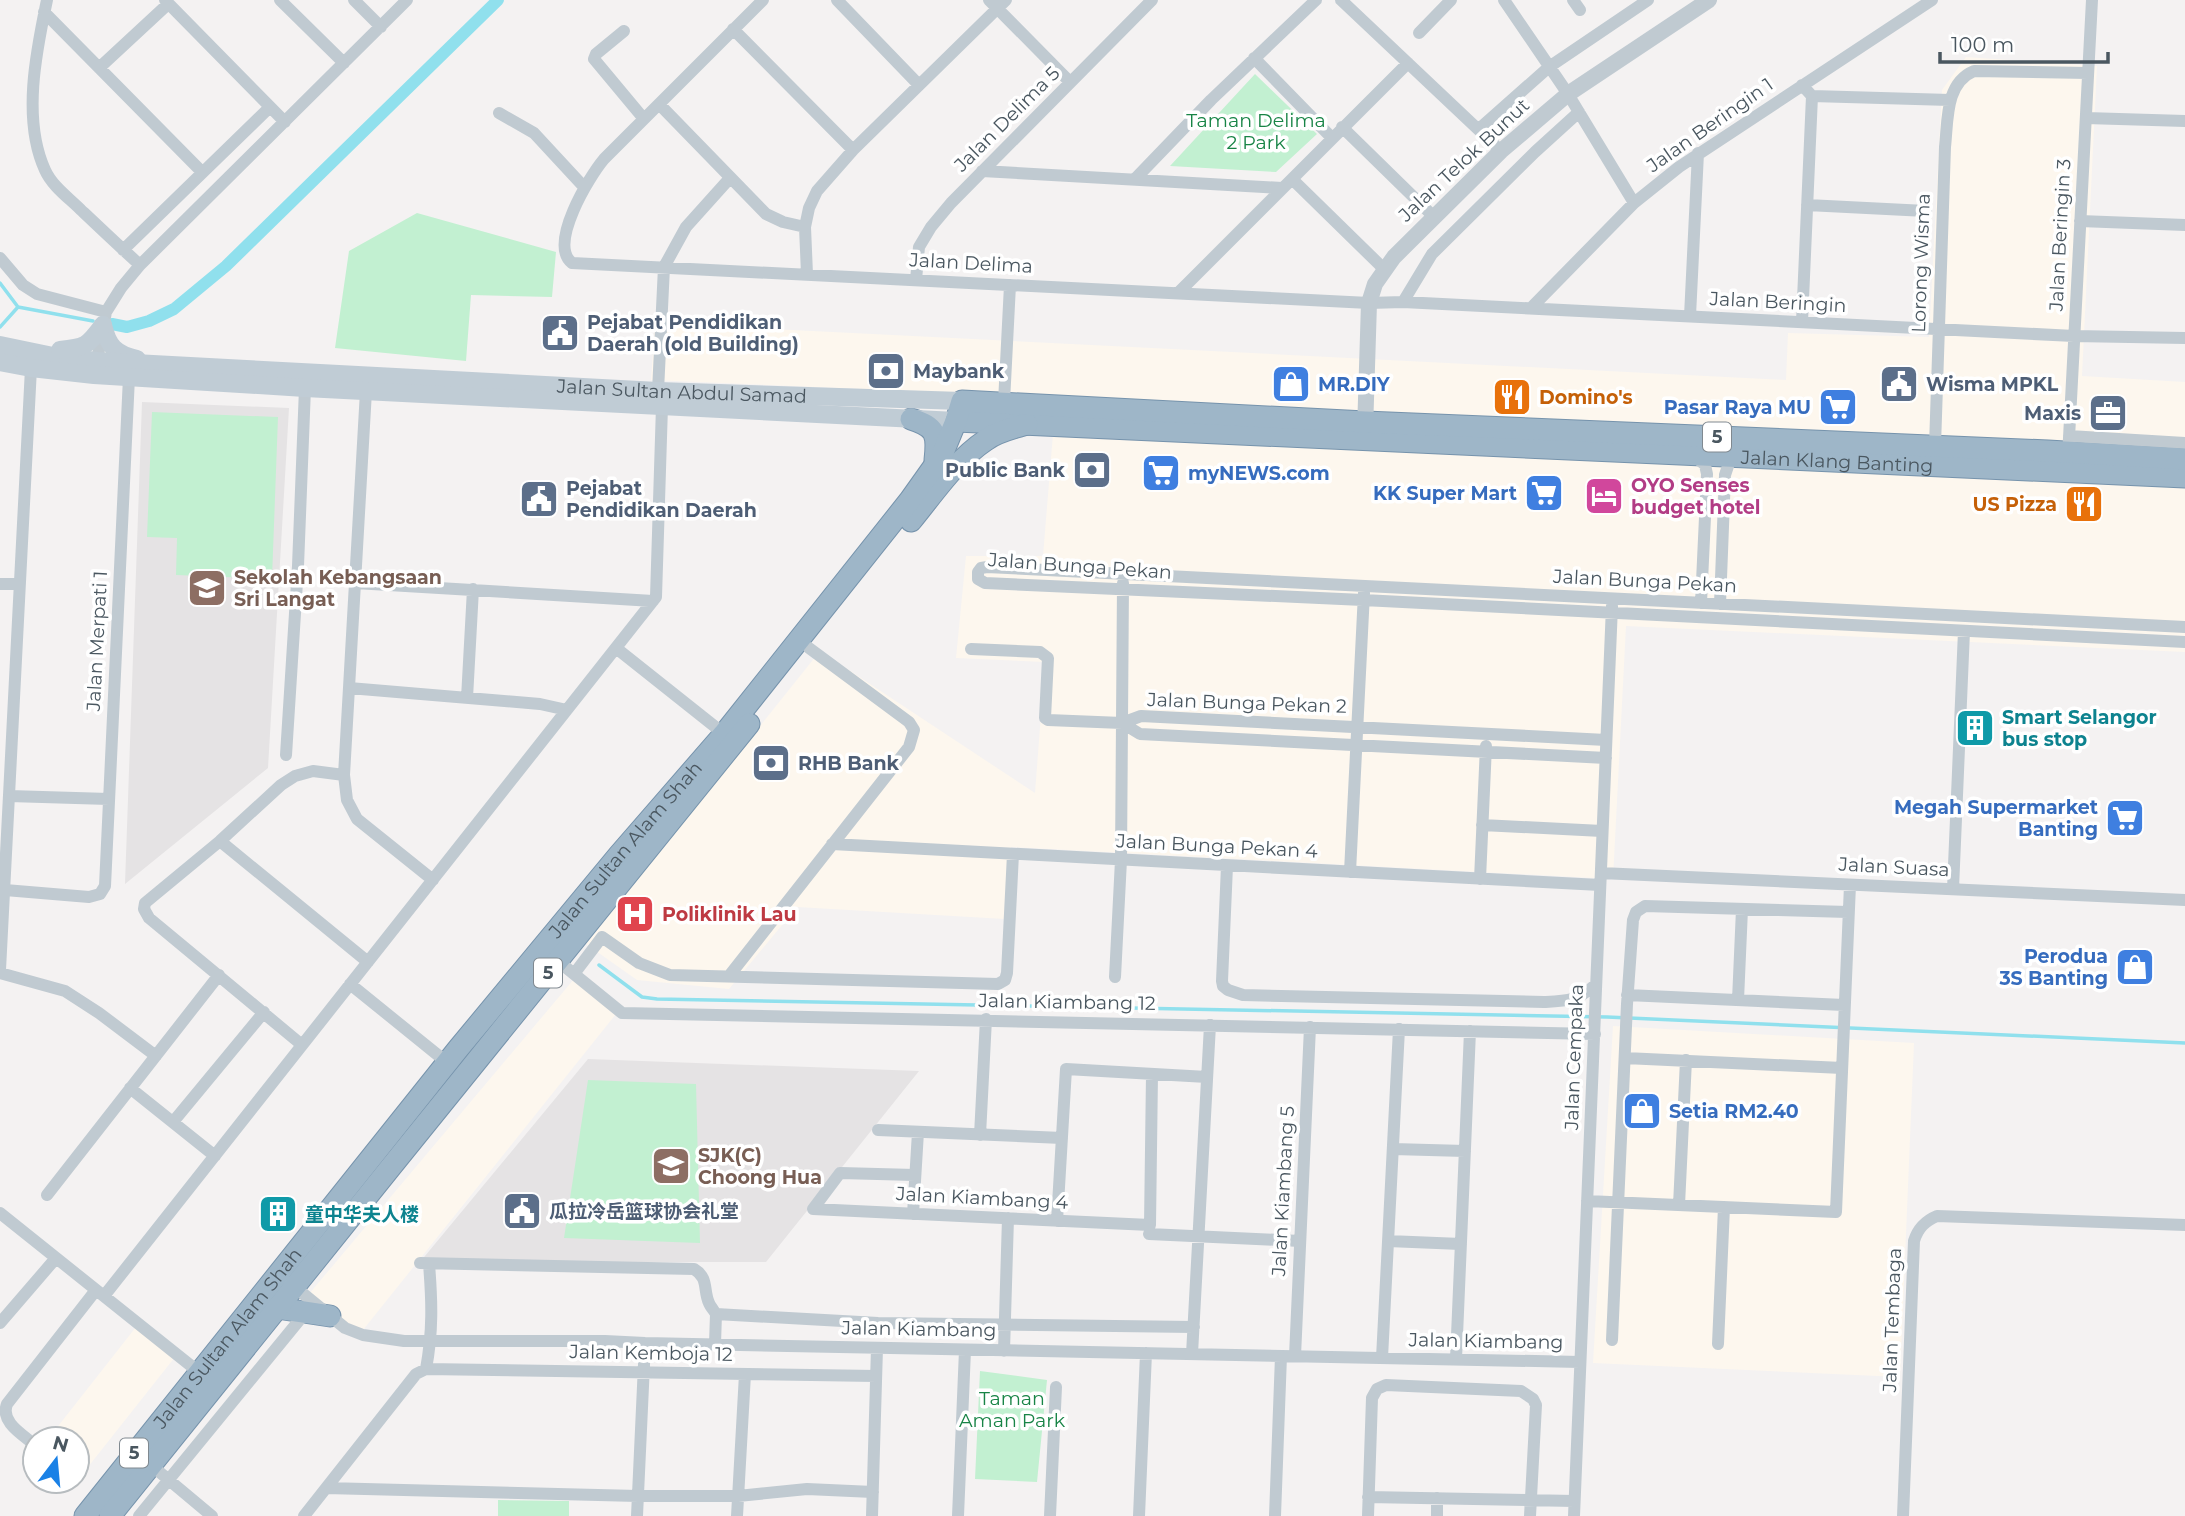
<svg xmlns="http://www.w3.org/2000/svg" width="2185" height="1516" font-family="Montserrat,'Noto Sans SC',sans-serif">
<rect width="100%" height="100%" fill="#f4f2f2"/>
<path fill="#fdf7ee" d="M1966,57L2097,66L2082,376L2185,382V652L1626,626L1613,879L1011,847L1005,919L797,907L729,989L637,980L586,944L820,651L1035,793L1045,662L956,658L966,556H1043L1056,397L651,380L655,323L1786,380L1788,333L1929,337L1942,90Z
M574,979L616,1014L363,1330L346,1324L309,1294Z
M1613,1026L1914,1043L1900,1377L1593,1363Z
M136,1327L175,1357L84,1472H77V1439H48Z"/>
<path fill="#e5e3e4" d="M142,402L289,408L268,768L125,884Z
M588,1059L919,1071L766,1262H420Z"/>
<path fill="#c2f0d1" d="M1255,74L1317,134L1276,172L1170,166Z
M417,213L556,252L552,297L471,295L466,361L335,348L349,251Z
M152,412L278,417L272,579L176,575L177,538L147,537Z
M588,1080L696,1084L700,1243L564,1238Z
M980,1371L1047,1380L1037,1482L975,1479Z
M498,1500L569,1501V1516H498Z"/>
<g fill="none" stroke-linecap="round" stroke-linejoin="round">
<path stroke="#90e0ed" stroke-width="3.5" d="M0,283L18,307L93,321
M0,327L18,307
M599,965L642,997L657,999L1607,1017L2185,1043"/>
<path stroke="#90e0ed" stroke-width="12" d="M112,324L127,327L149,321L174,309L226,266L498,0"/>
<g stroke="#7693ac" stroke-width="23">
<g id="trunk">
<path d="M911,419C936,427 938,434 935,460"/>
<path id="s2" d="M956,421L2185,477"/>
<path d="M911,521C934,493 956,460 986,440C998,431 1014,428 1027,424"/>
<path d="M277,1308L330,1316"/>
<path id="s3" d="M85,1516L458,1049L618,856L724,734L910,500L942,455L956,421L962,401L1365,422L2048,451L2185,459"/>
<path d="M110,1516L390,1168L749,724"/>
</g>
</g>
<path stroke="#c0cad1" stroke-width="12" d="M47,0C36,52 22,120 45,170C52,186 69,198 81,210C100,228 120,247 140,265
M165,0L285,122
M280,0L344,63
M354,0L381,27
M763,0L604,159C589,177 548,244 572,263L1369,303L1403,302L2074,336L2185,338
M837,0L919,85
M989,0L1070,82
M1341,0L1501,151
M1504,0L1568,94L1634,203
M1573,0L1580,10
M44,12L202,172
M733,29L853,150
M624,31L596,54L594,59L644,119
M1419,33L1451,0
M1254,58L1332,138
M99,68L168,4
M1812,96L1950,100
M659,104L766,214L783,222L805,227
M499,113L534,133L584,187
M2086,118L2185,121
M1342,127L1433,216
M1479,129L1549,67L1648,0
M982,171L1282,188
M1292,179L1384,269
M1134,180L1211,100L1316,0
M1807,205L1926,211
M2080,221L2185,225
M123,250L270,107
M0,258L23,285L37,294L106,312
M807,274L805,227L809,208L817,191L853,150L1006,0
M916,280L919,247L931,227L951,203L1152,0
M1178,293L1408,63
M1403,302L1432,254L1535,152L1579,112
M1531,308L1634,203L1679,167L1932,0
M1690,316L1698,153
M1802,322L1812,96L1802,85
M96,366L106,312L121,288L140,265L407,0
M366,391L344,775L347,800L357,819L433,880
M658,391L664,267L686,227L730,178
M1004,402L1010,285
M2069,436L2185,443
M1935,446L1945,147C1948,121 1945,83 1974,71L2088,73
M1693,455L1705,465L1707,474L1701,603
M2068,457L2092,0
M355,583L653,601
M0,584H19
M1720,604L1725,475L1731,457
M2185,627L987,567L981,568L978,572V579L985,583L1363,600L2185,642
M616,648L728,737
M971,649L1040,652L1048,658L1045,718L1048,720L1122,723L1141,716L1606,740
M349,688L540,704L567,710
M467,698L473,589
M1122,723L1140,734L1606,758
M286,755L298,566L305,388
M9,796L109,799
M1482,825L1602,831
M220,841L368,962
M832,844L1600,885
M1227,866L1222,981L1223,986L1228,990L1243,995L1544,1002C1568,1001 1578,1001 1596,984
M1350,872L1364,593
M1601,873L2185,900
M1480,879L1486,746
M1953,889L1964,631
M5,890L89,897L100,894L105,886L129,377
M558,961L622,1013L1595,1034
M0,970L31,368
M0,973L65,991L99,1013L156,1056
M574,974L602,937L639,963L670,975L998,984L1005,980L1007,973L1013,854
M729,976L909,747L914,730L909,722L809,648
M1115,977L1121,860L1123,583
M350,984L439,1056
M1627,995L1844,1005
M1738,1000L1742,909
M302,1045L149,918L144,909L145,903L220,841L281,785L295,776L313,771L344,775
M1625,1058L1842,1068
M130,1088L215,1156
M173,1122L264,1012
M878,1130L1062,1138
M980,1135L986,1019
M1393,1149L1465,1151
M47,1195L219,975
M1587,1201L1836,1212L1850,885
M1679,1205L1686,1060
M813,1209L1150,1225L1152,1074
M813,1209L840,1173L915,1175
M0,1213L205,1377
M913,1214L918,1132
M1057,1221L1066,1069L1207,1077
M1149,1234L1300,1241
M1388,1241L1461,1244
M420,1263L694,1269C709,1278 703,1290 709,1303C710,1306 715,1312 716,1314L715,1344
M290,1283L345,1328L363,1335L404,1341H605L645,1343L1580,1362
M104,1296L656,597L662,406
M716,1314L878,1323L1194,1327
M0,1323L56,1258
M1612,1340L1627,1004L1633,920L1636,912L1645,906L1848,912
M1718,1344L1724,1207
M1004,1351L1008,1218
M1192,1354L1210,1025
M1295,1356L1310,1027
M1382,1358L1399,1029
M1456,1359L1470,1031
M426,1369L876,1376
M426,1369C433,1331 432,1301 429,1264
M35,1445C22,1434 0,1422 7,1404L96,1290
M151,1465L212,1516
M326,1488L638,1496H738L807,1489L873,1492
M1368,1497L1574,1501
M139,1516L306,1312
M304,1516L416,1374L426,1369
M637,1516L645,1343
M737,1516L745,1374
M872,1516L877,1348
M958,1516L965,1350
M1050,1516L1056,1387
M1139,1516L1146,1353
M1275,1516L1281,1356
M1368,1516L1372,1398L1377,1389L1386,1385L1521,1391L1533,1399L1536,1405L1530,1516
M1437,1516V1498
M1574,1516L1612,606
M1903,1516L1914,1241C1918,1228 1925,1221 1937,1216L2185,1225"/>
<path stroke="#c0cad1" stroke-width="16" d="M1365,431L1369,303L1375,284L1394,257L1501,151L1568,94L1709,0"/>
<g stroke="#c0ccd5" stroke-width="18">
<path d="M103,325C108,346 115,354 137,359"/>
<path id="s1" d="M0,345L53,356L97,361L658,391L962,401"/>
<path d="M60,350C87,347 87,346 103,325"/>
<path d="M0,362L31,368L94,375L305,388L956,421"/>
</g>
<use href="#trunk" stroke="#9eb6c8" stroke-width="21"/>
</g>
<defs>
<g id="civic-square" transform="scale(2.0125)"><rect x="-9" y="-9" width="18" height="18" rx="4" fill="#5c6f8a" stroke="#fff"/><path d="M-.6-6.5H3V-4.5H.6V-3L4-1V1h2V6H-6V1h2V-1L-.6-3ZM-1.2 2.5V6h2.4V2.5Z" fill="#fff"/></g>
<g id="bank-square" transform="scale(2.0125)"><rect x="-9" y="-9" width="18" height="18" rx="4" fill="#5c6f8a" stroke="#fff"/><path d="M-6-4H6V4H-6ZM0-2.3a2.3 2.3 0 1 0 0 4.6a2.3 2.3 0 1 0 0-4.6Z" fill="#fff"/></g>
<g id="shop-square" transform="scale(2.0125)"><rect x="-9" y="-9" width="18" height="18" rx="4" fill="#3f7fe0" stroke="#fff"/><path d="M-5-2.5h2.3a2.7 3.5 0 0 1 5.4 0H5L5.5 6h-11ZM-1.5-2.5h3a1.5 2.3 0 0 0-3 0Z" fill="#fff"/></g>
<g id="restaurant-square" transform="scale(2.0125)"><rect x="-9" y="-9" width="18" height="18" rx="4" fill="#e8710a" stroke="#fff"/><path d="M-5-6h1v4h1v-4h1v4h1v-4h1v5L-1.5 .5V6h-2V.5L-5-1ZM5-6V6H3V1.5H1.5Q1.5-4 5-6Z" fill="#fff"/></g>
<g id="supermarket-square" transform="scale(2.0125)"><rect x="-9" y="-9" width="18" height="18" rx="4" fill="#3f7fe0" stroke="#fff"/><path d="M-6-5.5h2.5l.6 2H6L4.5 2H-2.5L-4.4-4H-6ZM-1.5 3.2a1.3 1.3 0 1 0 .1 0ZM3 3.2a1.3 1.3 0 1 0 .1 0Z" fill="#fff"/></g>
<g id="office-square" transform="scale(2.0125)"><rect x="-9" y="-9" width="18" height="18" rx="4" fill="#5c6f8a" stroke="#fff"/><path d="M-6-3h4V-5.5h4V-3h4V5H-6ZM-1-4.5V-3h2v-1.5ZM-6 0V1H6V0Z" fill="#fff"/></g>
<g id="hotel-square" transform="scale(2.0125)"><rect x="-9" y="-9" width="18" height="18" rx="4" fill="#d1479c" stroke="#fff"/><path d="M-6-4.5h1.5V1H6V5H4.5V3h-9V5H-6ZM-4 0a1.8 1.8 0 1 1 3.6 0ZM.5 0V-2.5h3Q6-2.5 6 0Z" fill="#fff"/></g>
<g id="school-square" transform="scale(2.0125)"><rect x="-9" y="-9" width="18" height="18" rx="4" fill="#8d6e63" stroke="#fff"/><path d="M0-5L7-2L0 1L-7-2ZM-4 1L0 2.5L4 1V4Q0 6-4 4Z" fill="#fff"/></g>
<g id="building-square" transform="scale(2.0125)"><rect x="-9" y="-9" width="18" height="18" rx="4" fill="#0f9aa8" stroke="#fff"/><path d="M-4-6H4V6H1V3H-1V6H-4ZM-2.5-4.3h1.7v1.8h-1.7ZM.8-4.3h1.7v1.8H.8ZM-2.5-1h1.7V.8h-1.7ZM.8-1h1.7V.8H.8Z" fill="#fff"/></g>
<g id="hospital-square" transform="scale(2.0125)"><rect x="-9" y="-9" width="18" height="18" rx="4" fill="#e0444e" stroke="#fff"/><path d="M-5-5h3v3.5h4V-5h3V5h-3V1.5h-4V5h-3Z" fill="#fff"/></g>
</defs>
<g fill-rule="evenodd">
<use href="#civic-square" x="560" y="333"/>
<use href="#bank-square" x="886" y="371"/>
<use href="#shop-square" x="1291" y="384"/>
<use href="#civic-square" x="1899" y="384"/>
<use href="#restaurant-square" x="1512" y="397"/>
<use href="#supermarket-square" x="1838" y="407"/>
<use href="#office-square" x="2108" y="413"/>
<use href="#bank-square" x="1092" y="470"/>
<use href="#supermarket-square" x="1161" y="473"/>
<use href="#supermarket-square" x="1544" y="493"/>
<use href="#hotel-square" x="1604" y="496"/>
<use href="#civic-square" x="539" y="499"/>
<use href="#restaurant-square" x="2084" y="504"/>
<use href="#school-square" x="207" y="588"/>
<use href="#building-square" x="1975" y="728"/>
<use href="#bank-square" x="771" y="763"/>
<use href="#supermarket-square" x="2125" y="818"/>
<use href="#hospital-square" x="635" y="914"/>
<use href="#shop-square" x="2135" y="967"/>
<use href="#shop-square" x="1642" y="1111"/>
<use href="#school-square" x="671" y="1166"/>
<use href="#civic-square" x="522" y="1211"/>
<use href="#building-square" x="278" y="1214"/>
</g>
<g text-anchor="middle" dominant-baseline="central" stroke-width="7" stroke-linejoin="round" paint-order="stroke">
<g fill="#fff" stroke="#808990" stroke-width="2">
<rect x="1703" y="422.5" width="28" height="29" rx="5"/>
<rect x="534" y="958.5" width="28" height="29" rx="5"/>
<rect x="120" y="1438.5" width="28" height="29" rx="5"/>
</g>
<g font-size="18" font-weight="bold" fill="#4a5760">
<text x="1717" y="437">5</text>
<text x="548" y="973">5</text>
<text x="134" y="1453">5</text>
</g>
<g font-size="19" fill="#4a5760" stroke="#fff">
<text transform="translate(1007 119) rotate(-45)">Jalan Delima 5</text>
<text transform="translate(1710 125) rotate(-35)">Jalan Beringin 1</text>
<text transform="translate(1464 160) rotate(-43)">Jalan Telok Bunut</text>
<text transform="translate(2060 235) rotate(-87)">Jalan Beringin 3</text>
<text transform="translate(971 263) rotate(3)">Jalan Delima</text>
<text transform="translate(1921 263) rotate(-88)">Lorong Wisma</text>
<text transform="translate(1778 302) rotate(3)">Jalan Beringin</text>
<text stroke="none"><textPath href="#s1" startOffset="684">Jalan Sultan Abdul Samad</textPath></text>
<text stroke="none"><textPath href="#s2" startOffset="882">Jalan Klang Banting</textPath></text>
<text transform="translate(1080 566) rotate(4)">Jalan Bunga Pekan</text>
<text transform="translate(1645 581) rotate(3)">Jalan Bunga Pekan</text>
<text transform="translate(97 641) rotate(-87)">Jalan Merpati 1</text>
<text transform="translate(1247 703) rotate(2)">Jalan Bunga Pekan 2</text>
<text transform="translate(1217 846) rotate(3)">Jalan Bunga Pekan 4</text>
<text stroke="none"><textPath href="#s3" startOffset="858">Jalan Sultan Alam Shah</textPath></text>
<text transform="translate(1894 867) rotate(3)">Jalan Suasa</text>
<text transform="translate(1067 1002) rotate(1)">Jalan Kiambang 12</text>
<text transform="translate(1574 1057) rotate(-88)">Jalan Cempaka</text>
<text transform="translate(1283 1191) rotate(-87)">Jalan Kiambang 5</text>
<text transform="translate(982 1198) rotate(3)">Jalan Kiambang 4</text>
<text transform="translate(1892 1320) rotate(-88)">Jalan Tembaga</text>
<text transform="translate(919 1329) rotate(1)">Jalan Kiambang</text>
<text stroke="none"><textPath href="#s3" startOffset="228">Jalan Sultan Alam Shah</textPath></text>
<text transform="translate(1486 1341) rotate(1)">Jalan Kiambang</text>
<text transform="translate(651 1353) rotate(1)">Jalan Kemboja 12</text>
</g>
<g font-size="19" fill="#188446" stroke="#fff">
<text x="1256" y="120">Taman Delima<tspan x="1256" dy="22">2 Park</tspan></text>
<text x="1012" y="1398">Taman<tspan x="1012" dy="22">Aman Park</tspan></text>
</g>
<g font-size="19" font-weight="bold" fill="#4e5e75" stroke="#fff" text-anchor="start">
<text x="587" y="322">Pejabat Pendidikan<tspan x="587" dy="22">Daerah (old Building)</tspan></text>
<text x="913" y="371">Maybank</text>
<text x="1926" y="384">Wisma MPKL</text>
<text x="2081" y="413" text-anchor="end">Maxis</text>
<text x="1065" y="470" text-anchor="end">Public Bank</text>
<text x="566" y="488">Pejabat<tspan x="566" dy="22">Pendidikan Daerah</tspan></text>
<text x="798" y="763">RHB Bank</text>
<text x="549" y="1211">瓜拉冷岳篮球协会礼堂</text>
</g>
<g font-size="19" font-weight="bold" fill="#366cbe" stroke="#fff" text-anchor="end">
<text x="1318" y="384" text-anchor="start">MR.DIY</text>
<text x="1811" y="407">Pasar Raya MU</text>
<text x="1188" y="473" text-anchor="start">myNEWS.com</text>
<text x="1517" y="493">KK Super Mart</text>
<text x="2098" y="807">Megah Supermarket<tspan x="2098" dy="22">Banting</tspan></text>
<text x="2108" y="956">Perodua<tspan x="2108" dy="22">3S Banting</tspan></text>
<text x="1669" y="1111" text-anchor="start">Setia RM2.40</text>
</g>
<g font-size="19" font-weight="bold" fill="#c56008" stroke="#fff" text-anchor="start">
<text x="1539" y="397">Domino's</text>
<text x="2057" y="504" text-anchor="end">US Pizza</text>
</g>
<g font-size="19" font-weight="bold" fill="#b23c85" stroke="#fff" text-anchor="start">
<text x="1631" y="485">OYO Senses<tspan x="1631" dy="22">budget hotel</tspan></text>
</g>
<g font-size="19" font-weight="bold" fill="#785e54" stroke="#fff" text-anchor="start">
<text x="234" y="577">Sekolah Kebangsaan<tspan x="234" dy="22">Sri Langat</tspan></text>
<text x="698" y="1155">SJK(C)<tspan x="698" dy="22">Choong Hua</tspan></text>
</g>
<g font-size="19" font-weight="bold" fill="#0d838f" stroke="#fff" text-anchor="start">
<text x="2002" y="717">Smart Selangor<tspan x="2002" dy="22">bus stop</tspan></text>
<text x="305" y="1214">童中华夫人楼</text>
</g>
<g font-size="19" font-weight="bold" fill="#be3a42" stroke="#fff" text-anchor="start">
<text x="662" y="914">Poliklinik Lau</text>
</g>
</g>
<g transform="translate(56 1460) rotate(16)"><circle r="33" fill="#ffffff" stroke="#b7bcbf" stroke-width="2"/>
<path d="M0-5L12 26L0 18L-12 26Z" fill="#1a81e6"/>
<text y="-10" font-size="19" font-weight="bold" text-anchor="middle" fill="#4a5760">N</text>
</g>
<path d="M1940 52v10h168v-10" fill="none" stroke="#4a5760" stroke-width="3.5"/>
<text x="1951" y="52" font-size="21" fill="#4a5760" stroke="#ffffff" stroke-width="5" paint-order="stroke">100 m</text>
</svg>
